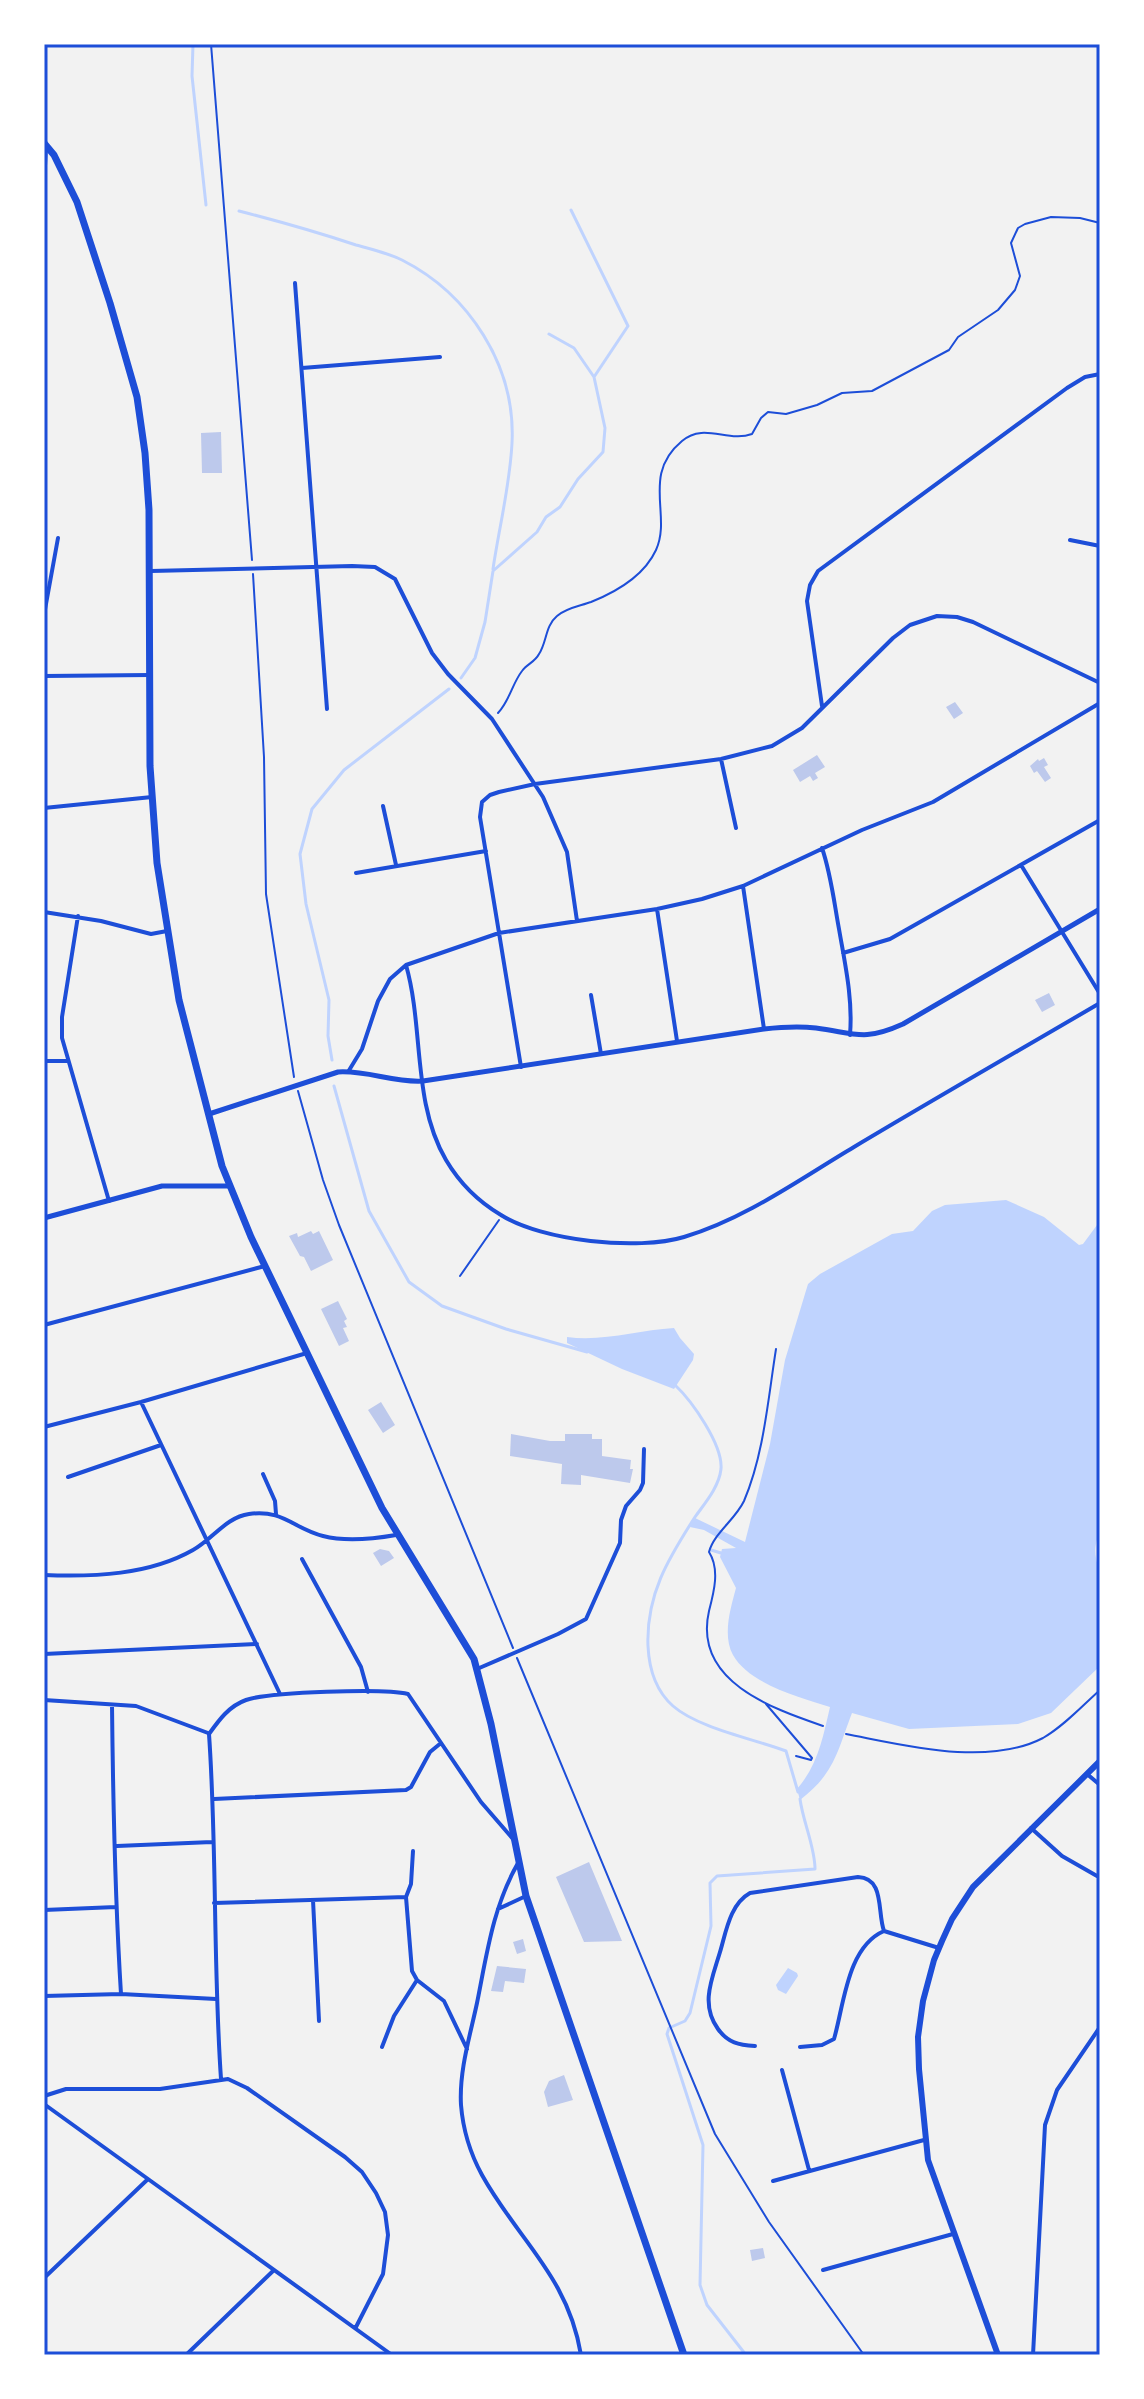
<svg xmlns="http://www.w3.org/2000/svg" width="1144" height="2399" font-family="'Asap Condensed',sans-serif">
<rect width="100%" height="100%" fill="#f2f2f2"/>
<path fill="#bfd3fe" d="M1006,1200L1044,1217L1079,1245L1083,1244L1100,1221V1531C1090,1556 1099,1559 1100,1581C1101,1609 1100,1638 1100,1666L1051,1713L1018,1724L909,1729L852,1713C837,1752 835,1773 800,1800L797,1789C818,1765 823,1737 830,1707C801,1698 749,1684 733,1655C722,1635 731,1607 736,1588L720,1557L722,1549L736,1548L704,1530L690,1527L695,1518L745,1542L770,1444L785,1360L808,1284L820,1274L892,1234L913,1231L932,1211L945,1205Z
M674,1328L680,1338L694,1354L693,1360L674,1389L622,1369L567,1343V1337C603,1342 638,1330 674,1328Z
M788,1968L797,1973L798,1976L786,1994L778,1990L776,1985Z"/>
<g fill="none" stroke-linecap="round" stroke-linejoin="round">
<path stroke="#bfd3fe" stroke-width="3" d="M193,44L192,76L206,205
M239,211C278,221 317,232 356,245C371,249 388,253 402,260C469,294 516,366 512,443C510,485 499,528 493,569
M549,334L574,348L594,377
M461,678L475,658L485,622L493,571L537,532L546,517L560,507L578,479L603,452L605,428L594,377L628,326L571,210
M332,1060L328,1036L329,1000L306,904L300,854L312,809L344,770L449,689
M334,1086L369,1211L409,1282L442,1306L506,1329L587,1352
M675,1385C692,1401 723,1445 721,1469C719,1487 705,1503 695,1517C668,1559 646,1595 648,1646C649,1668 656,1691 673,1706C698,1728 754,1739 786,1751L798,1792
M711,1550L721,1553
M746,2355L707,2305L700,2285L703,2145L667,2034L669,2028L685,2021L690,2013L711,1926L710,1883L717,1876L815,1869C815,1847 803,1822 800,1799"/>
</g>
<path fill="#bdc9ec" d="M221,432L222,473H202L201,433Z
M955,702L963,713L954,719L946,707Z
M817,755L825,767L815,773L818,778L813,781L810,776L800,782L793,770Z
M1044,758L1048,765L1044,767L1051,778L1045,782L1037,771L1034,773L1030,766L1038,759L1039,761Z
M1049,993L1055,1005L1042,1012L1035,1000Z
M311,1231L313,1234L319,1231L333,1260L311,1271L304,1257L300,1256L289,1236L297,1233L298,1237Z
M338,1301L347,1319L344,1321L347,1327L343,1328L349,1341L339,1346L321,1309Z
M381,1402L395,1425L383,1433L368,1410Z
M511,1434L550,1441H565V1434H592V1439H602V1456L631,1460L630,1469H633L630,1483L581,1475V1485L561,1484L562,1464L510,1456Z
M380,1549L389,1551L394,1558L381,1566L373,1553Z
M589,1862L622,1941L584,1942L556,1877Z
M523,1939L526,1951L517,1954L513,1942Z
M497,1966L526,1969L524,1983L505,1981L503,1992L491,1991Z
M564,2075L573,2100L548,2107L544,2092L549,2081Z
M763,2248L765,2258L752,2261L750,2250Z"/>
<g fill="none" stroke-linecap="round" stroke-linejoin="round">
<path stroke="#1d4ed8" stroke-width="2" d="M211,44L252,560
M253,574L264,757L266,894L294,1077
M498,713C510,700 512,684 522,671C527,664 535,662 539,654C547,642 545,626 557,616C566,608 580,606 591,602C616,592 644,576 656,550C672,515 641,475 682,441C704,422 728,443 752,434L761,418L768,412L786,414L817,405L842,393L872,391L949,350L958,337L998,310L1015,290L1020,276L1011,243L1018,228L1025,224L1051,217L1080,218L1100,223
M298,1091L323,1180L339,1225L513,1648
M460,1276L499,1220
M776,1349C768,1399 764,1454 744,1501C735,1520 714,1533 709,1552C720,1569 714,1592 709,1611C693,1681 771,1708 823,1726
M517,1658L715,2134L769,2222L864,2355
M766,1704L812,1758L811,1760L796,1756
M846,1734C904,1745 987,1767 1043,1738C1064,1726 1082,1706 1100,1690"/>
<path stroke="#1d4ed8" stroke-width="4" d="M44,184L46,147
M295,283L327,709
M302,368L440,357
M1070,540L1100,546
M151,571L352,566L375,567L395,579L432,653L448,674L492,719L543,797L567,852L577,921
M44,615L58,538
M44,676L150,675
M822,706L807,601L810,585L818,571L1067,388L1085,377L1100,374
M721,759L736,828
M383,806L396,865
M44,808L152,797
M822,848C831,874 834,902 839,929C845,964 853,999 850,1035
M1021,865L1100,994
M356,873L486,851
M743,886L764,1029
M657,909L677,1041
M44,912L101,921L151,934L167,931
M78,916L62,1017V1038L109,1201
M843,953L890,939L1100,820
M406,965C424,1028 412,1102 446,1160C459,1182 479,1202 501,1215C542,1241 638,1251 684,1237C745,1219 800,1179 854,1147C936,1098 1018,1051 1100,1003
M591,995L601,1054
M44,1061H67
M521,1067L480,817L482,802L490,795L499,792L535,784L721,759L772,746L802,728L893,638L910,625L937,616L957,617L973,622L1100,683
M348,1072L362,1049L378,1001L390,979L406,965L499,933L657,909L702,899L743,886L862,830L933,802L1100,703
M44,1325L265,1266
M141,1402L280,1694
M44,1427L141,1402L307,1353
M263,1474L275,1501L276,1514
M68,1477L161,1445
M302,1559L361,1667L368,1692
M44,1575C94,1577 149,1575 193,1550C212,1540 226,1517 249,1514C283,1509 294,1529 323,1536C346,1542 373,1539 396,1535
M44,1654L257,1644
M477,1669L558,1634L586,1619L620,1543L621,1520L626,1506L640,1490L643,1483L644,1449
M44,1700L136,1706L208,1733
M112,1705C113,1801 115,1898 121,1994
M209,1734C219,1720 229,1706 246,1700C269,1692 384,1688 408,1694L481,1802L513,1839
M209,1734C217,1848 213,1964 221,2079
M1087,1774L1100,1785
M214,1799L406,1790L411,1787L430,1752L441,1743
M1031,1828L1062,1856L1097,1876
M117,1846L212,1842
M518,1863C493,1907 487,1953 477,2003C470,2036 459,2071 461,2105C463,2130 470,2153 482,2175C518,2240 568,2276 581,2355
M406,1897L411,1884L413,1851
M313,1900L319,2021
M214,1903L406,1897L412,1971L417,1980L444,2001L467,2049
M498,1909L526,1896
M44,1910L116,1907
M884,1931L939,1948
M44,1996L121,1994L216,1999
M755,2046C739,2045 728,2043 718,2029C700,2004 712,1979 720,1952C726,1932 730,1904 750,1893L858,1877C885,1878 877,1912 884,1931C847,1947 844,2005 834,2039L822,2045L800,2047
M382,2047L394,2016L417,1980
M782,2070L809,2170
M44,2096L66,2089H160L228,2079L247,2088L345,2157L362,2172L376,2193L385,2212L388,2235L383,2274L356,2327
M44,2104L392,2355
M773,2181L924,2140
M823,2270L953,2234
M44,2278L147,2180
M186,2355L273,2271
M1033,2355L1045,2125L1057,2090L1100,2027"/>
<path stroke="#1d4ed8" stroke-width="5" d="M209,1114L338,1072C367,1070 394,1083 423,1081L764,1029C782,1027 798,1026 816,1028C855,1033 863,1042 903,1024L1100,909
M44,1218L162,1186H229"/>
<path stroke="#1d4ed8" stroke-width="6" d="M998,2355L928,2160L919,2069L918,2037L923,2001L934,1960L942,1941L952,1919L973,1887L1100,1761"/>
<path stroke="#1d4ed8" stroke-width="7" d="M44,143L54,155L77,202L110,303L137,397L145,453L149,510L150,766L157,863L179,1000L222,1166L251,1237L382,1508L474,1659L491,1724L526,1896L684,2355"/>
</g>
<rect width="1144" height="2399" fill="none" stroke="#ffffff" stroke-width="92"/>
<rect x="46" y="46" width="1052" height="2307" fill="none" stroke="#1d4ed8" stroke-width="3"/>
</svg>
